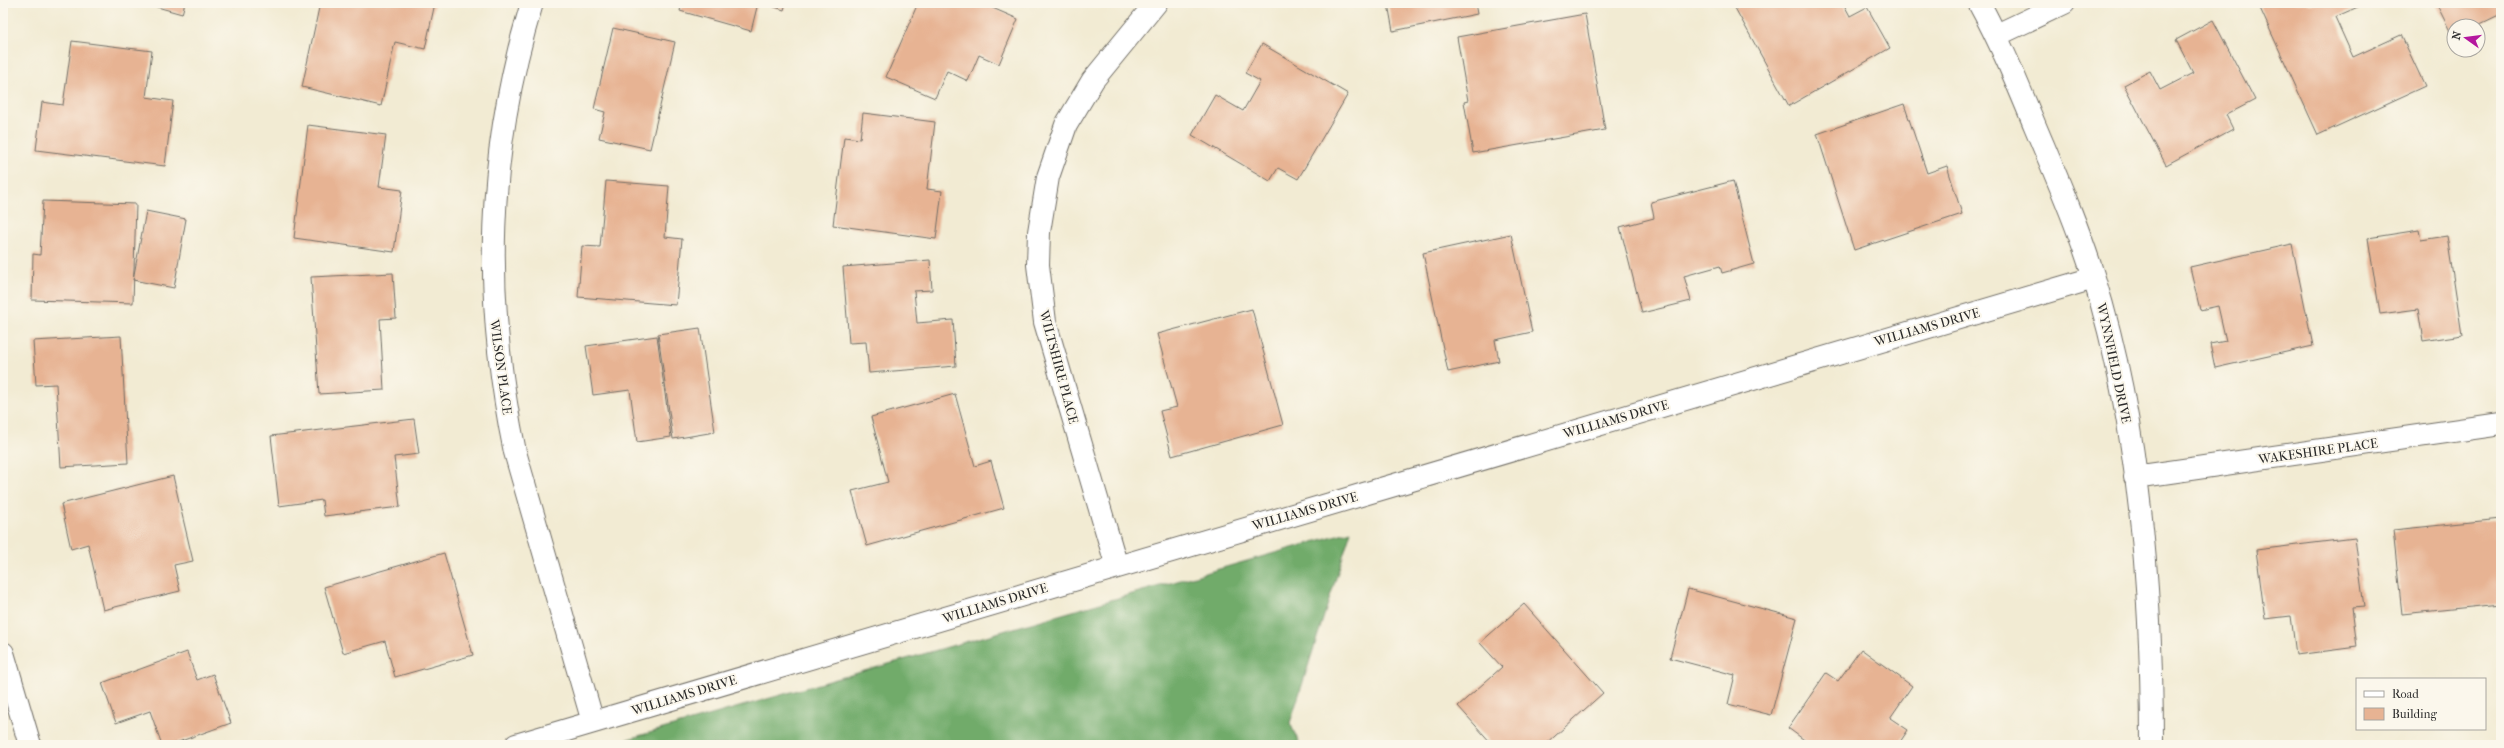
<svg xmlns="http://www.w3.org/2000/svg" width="2504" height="748" font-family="'IM FELL French Canon',serif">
<rect width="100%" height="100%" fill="#fbf7ec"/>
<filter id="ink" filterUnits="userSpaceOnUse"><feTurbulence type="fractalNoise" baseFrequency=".025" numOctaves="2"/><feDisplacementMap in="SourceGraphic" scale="8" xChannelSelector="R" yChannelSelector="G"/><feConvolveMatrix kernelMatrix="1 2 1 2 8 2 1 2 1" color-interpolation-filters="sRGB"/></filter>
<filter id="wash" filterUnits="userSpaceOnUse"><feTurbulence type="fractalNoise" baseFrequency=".012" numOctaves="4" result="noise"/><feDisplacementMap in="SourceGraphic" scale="16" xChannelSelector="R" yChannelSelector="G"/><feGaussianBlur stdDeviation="0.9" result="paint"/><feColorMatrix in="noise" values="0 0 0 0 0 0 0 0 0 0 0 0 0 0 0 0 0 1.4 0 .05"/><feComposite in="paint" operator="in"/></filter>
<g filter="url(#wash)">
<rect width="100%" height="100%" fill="#f2ebd3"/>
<path fill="#71ab6b" stroke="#4e6b4b" d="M1351,531L1290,723L1300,745H607Z"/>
<g id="blocks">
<path fill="#e7b393" d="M143,3H185L182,14Z
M320,3H435L425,49L395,42L381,106L302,87Z
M682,3H758L751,31L680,11Z
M762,3H786L784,10Z
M918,3H981L1018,19L999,64L979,55L968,81L947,71L935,98L886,77Z
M1394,3H1475L1477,14L1393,31L1388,4Z
M1743,3H1843L1850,16L1867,7L1890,48L1789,106L1735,8Z
M2265,3H2367L2335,17L2353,57L2401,35L2425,86L2318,135L2259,6Z
M2436,3H2501V14L2476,26H2454L2453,37Z
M1585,14L1605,130L1473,153L1464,102L1468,101L1457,37Z
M2213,20L2255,100L2226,115L2233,129L2166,165L2124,85L2150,71L2160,90L2193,73L2176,40Z
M613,28L675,42L650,149L599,138L605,112L594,109Z
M72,41L152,51L146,97L173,101L165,166L36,150L42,102L63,105Z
M1262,44L1348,94L1298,179L1278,168L1270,181L1192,135L1215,95L1243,111L1260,81L1245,73Z
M1904,104L1927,173L1947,166L1962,214L1854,250L1817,134Z
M863,113L935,122L927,189L942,191L936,239L833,225L844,137L860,139Z
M308,125L386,135L379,187L402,190L394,252L294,238Z
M606,181L669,186L665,237L682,239L676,305L578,297L582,246L600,247Z
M1733,181L1754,264L1722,273L1720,266L1684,276L1691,301L1642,313L1620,227L1654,218L1651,202Z
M43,201L136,204L133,303L32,300L33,254L40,255Z
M146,211L186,219L174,288L133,280Z
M2419,230L2421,240L2447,236L2462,335L2423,341L2418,309L2380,314L2368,238Z
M1511,234L1532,332L1495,340L1499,361L1448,372L1423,253Z
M2292,244L2313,346L2215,368L2210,344L2226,341L2218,306L2200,310L2190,267Z
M930,260L932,290L914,291L917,323L953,320L956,366L869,373L866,342L849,343L843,267Z
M393,273L396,318L380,319L384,390L319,394L311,277Z
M1252,309L1283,425L1172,456L1160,411L1177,407L1157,334Z
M700,328L715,432L673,439L658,334Z
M121,336L128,463L61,467L56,384L36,385L33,341Z
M657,336L671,437L637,442L630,390L593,395L586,346Z
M955,394L975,466L991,461L1004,508L867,546L852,491L888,482L871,417Z
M414,419L419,454L394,457L400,507L324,516L322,500L279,506L271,436Z
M173,476L193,561L174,565L180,591L103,610L88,544L71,549L61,504Z
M2501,519V604L2402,614L2393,530Z
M2355,538L2364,607L2352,608L2357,647L2296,655L2291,616L2265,619L2256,550Z
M444,553L473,655L395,677L385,641L343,653L324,587Z
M1688,589L1797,618L1771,715L1728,704L1735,675L1670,658Z
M1524,604L1603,693L1545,745H1493L1458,706L1502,667L1480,643Z
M1861,649L1912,686L1890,718L1908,730L1898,745H1811L1788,728L1826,673L1838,681Z
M187,652L197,680L213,674L231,723L170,745H162L150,711L116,723L102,683Z"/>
</g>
</g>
<g filter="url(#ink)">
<use href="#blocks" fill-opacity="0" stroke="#716e66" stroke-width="1"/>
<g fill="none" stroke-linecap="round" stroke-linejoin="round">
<g stroke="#716e66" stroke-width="24">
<path id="street" d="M532,3C486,154 483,298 515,452L593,722
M1979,3C2001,43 2018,85 2035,126C2056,176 2078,226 2094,278C2139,422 2152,595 2152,745
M1997,35L2064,3
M2135,477L2501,424
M1117,567L1045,322L1038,265L1039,232L1048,177L1066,125L1093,80L1156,3
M3,653L30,745
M516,745L2094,278"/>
</g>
<use href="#street" stroke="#fff" stroke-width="22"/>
</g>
</g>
<g text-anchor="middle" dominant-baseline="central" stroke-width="4" stroke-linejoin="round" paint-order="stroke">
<g font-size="13" fill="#2b2b2b" stroke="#fbf7ec">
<text transform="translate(1927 327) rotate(-16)">WILLIAMS DRIVE</text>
<text transform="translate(2114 363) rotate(78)">WYNNFIELD DRIVE</text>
<text transform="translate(501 367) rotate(82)">WILSON PLACE</text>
<text transform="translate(1059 367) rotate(75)">WILTSHIRE PLACE</text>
<text transform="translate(1616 419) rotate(-16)">WILLIAMS DRIVE</text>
<text transform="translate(2318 451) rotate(-8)">WAKESHIRE PLACE</text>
<text transform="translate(1305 511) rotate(-16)">WILLIAMS DRIVE</text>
<text transform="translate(995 603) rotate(-17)">WILLIAMS DRIVE</text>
<text transform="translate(684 695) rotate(-17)">WILLIAMS DRIVE</text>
</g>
</g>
<rect width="2504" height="748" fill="none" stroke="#fbf7ec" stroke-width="16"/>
<rect x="2356" y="678" width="130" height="52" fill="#fbf7ec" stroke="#a8a59f"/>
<rect x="2364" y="691" width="20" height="6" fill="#ffffff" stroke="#a8a59f"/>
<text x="2392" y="698" font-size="12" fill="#2b2b2b">Road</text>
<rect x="2364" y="708" width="20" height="12" fill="#e7b393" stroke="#a8a59f"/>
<text x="2392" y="718" font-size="12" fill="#2b2b2b">Building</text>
<g transform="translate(2466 38) rotate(284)"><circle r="19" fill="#fbf7ec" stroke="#a8a59f"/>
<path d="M0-3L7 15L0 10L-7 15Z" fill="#b5179e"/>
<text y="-6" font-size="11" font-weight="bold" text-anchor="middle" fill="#2b2b2b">N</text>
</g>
</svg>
